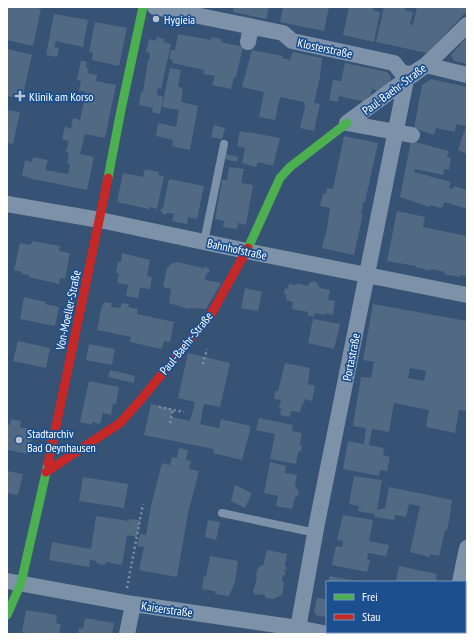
<svg xmlns="http://www.w3.org/2000/svg" width="474" height="641" font-family="'PT Sans Narrow',sans-serif">
<rect width="100%" height="100%" fill="#365274"/>
<path fill="#526984" fill-rule="evenodd" d="M7,7H30L41,9L33,46L7,40Z
M234,7H269L266,19L233,12Z
M283,7H329L324,31L280,22Z
M349,7H374L373,10L380,12L374,42L343,35Z
M384,7H405V10L413,12L410,24L413,25L417,7H467V11L427,53L376,42Z
M54,14L88,20L83,47L56,41L54,47L59,48L57,57L46,55Z
M95,22L127,28L119,66L92,60L93,53L89,52Z
M178,34L211,40V37L222,39L221,42L243,47L236,77H234L231,89L212,85L215,76L203,74L204,70L172,63L173,60L169,59L171,50H175Z
M157,37L164,39V42L171,44L161,89L158,88L157,95L162,96L163,98L160,114L152,112L153,108L139,105L141,92H143L148,61H149L150,53L146,52L149,39L156,41Z
M467,37V64L454,61L451,55Z
M7,49L32,55L22,99L7,96Z
M252,50L283,56L282,58L290,60L293,52L322,58L320,77L314,103L320,104L314,131L300,128L305,107L304,102L280,97L275,120L259,117L264,92L242,87Z
M81,60L87,62L86,67L89,68L87,73L97,75L96,81L116,85L105,138L85,134L80,154L94,157L87,190L28,178L29,177L22,176L25,160L32,162L33,157L48,160L45,170L68,174L70,164L67,163L69,153L66,152L69,141L62,139L65,126L71,129L73,118L80,120L86,92L79,91L81,81L77,80Z
M345,63L387,72L391,77L389,87L383,92L372,89L370,97L368,96L367,102L339,96L338,102L329,100L333,80L341,81Z
M170,68L181,70L178,86L183,89L181,102L198,106L190,150L172,146L173,140L156,136L158,123L176,127L179,110L162,107Z
M431,79L467,87V154L458,150L466,126L456,124L455,132L436,128L434,135L414,128L422,85Z
M7,110L20,112L13,144L7,143Z
M214,125L225,128L222,139L211,137Z
M240,131L248,133L249,132L280,138L273,166L258,162L256,167L242,163L245,148L237,146Z
M344,136L378,143L365,202H363L361,214H363L354,255L322,248L325,235H326L330,208L320,206L323,193L326,194L327,188L333,189Z
M411,141L449,151L447,157L451,158L449,170L444,169L443,175L415,169L414,172L451,182L449,188L453,189L454,186L467,190V209L444,202L443,207L440,208L430,205V207L400,197Z
M226,154L238,157L237,162L225,159Z
M229,167L244,169L241,183L253,185L246,225L238,223L237,229L223,227L224,221L215,219L222,180H227Z
M145,169L159,172L158,175L164,176L157,209L150,207L149,209L117,202L123,173L143,177Z
M169,179L204,186L197,219L188,217L187,224L172,221L174,214L167,213L164,215L160,210L163,208Z
M397,211L425,217L423,227L467,236V276L460,275V277L444,274L445,272L431,269V271L415,267L416,266L387,261Z
M32,241L60,246L59,251L70,253L65,279L60,278L59,284L29,277V275L22,274V272L14,270L20,243L31,245Z
M122,253L150,260L147,276L152,277L150,289L140,288L138,298L126,296L128,285L117,283L119,273H116L118,262H121Z
M177,262L203,268L206,266L210,271L206,274L205,280L221,283L206,309L189,308L188,309L169,303L171,289L163,287L167,268L171,264Z
M312,281L316,282L320,288L330,290L328,300L335,301L333,315L325,313V315L315,313L314,317L307,315L308,312L292,309L293,302L286,300L287,295L284,294L285,288L288,289L289,284L296,285L297,284H300L307,286Z
M245,288L262,292L258,311L241,308Z
M24,297L46,302L45,304L59,307L55,326L20,319Z
M104,302L112,303L111,307L120,308L122,303L129,304L128,307L138,309L137,314L174,322L170,342L164,341L162,349L130,342L131,337L97,330L102,305H103Z
M373,304L467,321V411L459,410L455,433L426,427L429,410L394,403L389,432L372,429L369,445L384,448L383,455L390,457L387,471L380,470L379,476L343,469L348,441L364,444L366,428L353,426L361,377L371,378L374,362L363,360ZM410,368L426,371L424,381L408,378Z
M313,319L340,324L334,349L308,343Z
M18,341L50,348L46,368L13,361Z
M89,344L115,349L112,365L86,360Z
M188,353L230,363L220,407L204,404L200,424L219,428L221,419L251,426L242,460L213,453L214,449L144,435L151,404L173,409L171,417L190,421L195,402L178,398Z
M285,363L310,368L308,384L315,386L312,401L305,399L303,404H302L300,412L291,411L290,417L280,415L281,408H279L281,400L274,399L275,391H278Z
M110,370L135,376L134,383L108,377Z
M89,381L119,387L116,404H113L111,415L103,413L100,424L92,422V425L80,422Z
M259,418L293,425L292,431L302,433L300,444L302,447L301,451L298,452L296,464L270,459L275,434L256,430Z
M11,419L21,421L20,427L33,430L28,454L7,450V424L10,425Z
M179,448L188,450L186,460L191,461L189,469L199,471L188,513L177,577L139,570L144,547L137,546L140,534L146,535L151,506L162,463L170,465L172,457L177,458Z
M270,462L286,466L285,473L297,475L295,486L299,492L298,495L295,497L292,509L276,506L278,496L264,493Z
M7,471L23,474L18,495L7,493Z
M354,476L382,480L377,510L385,508L389,487L452,500L450,510H451L447,530H445L439,556L430,554V557L410,552L420,506L409,504L406,517L395,515L394,520L375,517L374,514L358,511L359,506L349,504Z
M83,477L128,484L124,508L79,501Z
M235,485L252,493L245,508L231,501Z
M343,515L373,520L369,541L389,545L386,556L368,553L367,559L370,560L367,572L332,565L336,546L342,547L343,541L337,540Z
M96,516L129,521V519L140,520L137,537L127,535L122,565L107,562L104,565L98,564L96,561L90,560L89,567L49,560L52,542L91,549Z
M208,520L220,522L216,540L205,537Z
M267,550L287,554L285,565L287,569L284,571L286,574L283,576L282,580L284,583L282,595L273,599L266,598L264,594L255,595L253,592L257,578L256,575L258,568L261,565L263,566Z
M210,556L238,561L235,582L229,596L216,594L214,591L202,589L204,576L206,577Z
M399,566L437,574L436,582L396,581Z
M330,576L356,581V582H328Z
M326,592L327,617L317,616L314,612L317,598L325,599Z
M26,610L57,615L56,623L61,625L59,634H29L22,632Z
M85,618L114,623L112,634H78L79,628L83,629Z"/>
<g fill="none" stroke-linecap="round" stroke-linejoin="round">
<path stroke="#7d92a8" stroke-width="2.5" stroke-dasharray="2 3" stroke-linecap="butt" d="M203,364L207,349
M159,407L184,412
M170,423L173,409
M127,588L143,504"/>
<path stroke="#7d92a8" stroke-width="8" d="M204,242L224,144
M222,513L316,533"/>
<path stroke="#7d92a8" stroke-width="16" d="M155,7L283,33L292,41L394,63L402,73L412,74L426,65L467,75
M248,42L251,27
M347,123L426,65L467,25
M347,123L412,135
M7,204L100,220L256,253L467,295
M7,581L133,604L298,628L328,634
M460,582L467,548
M127,634L133,604
M297,634L317,523L406,80
M450,634V632"/>
<path stroke="#4caf50" stroke-width="9" d="M108,178L121,110L143,7
M248,248L280,178L290,167L347,123
M7,615L21,583L48,464"/>
<path stroke="#c62828" stroke-width="9" d="M48,464L108,178
M46,472L120,423L138,403L210,316L248,248"/>
</g>
<g fill="#b9c2ce" stroke="#1b4f8f" stroke-width="1.5">
<circle cx="156" cy="19" r="4"/>
<path d="M18 90h4v4h4v4h-4v4h-4v-4h-4v-4h4z"/>
<circle cx="19" cy="440" r="4"/>
</g>
<g text-anchor="middle" dominant-baseline="central" stroke-width="3.5" stroke-linejoin="round" paint-order="stroke">
<g font-size="12" fill="#fff" stroke="#1b4f8f" text-anchor="start">
<text x="164" y="19">Hygieia</text>
<text x="29" y="96">Klinik am Korso</text>
<text x="27" y="433">Stadtarchiv<tspan x="27" dy="14">Bad Oeynhausen</tspan></text>
</g>
<g font-size="12" fill="#fff" stroke="#1b4f8f">
<text transform="translate(325 48) rotate(12)">Klosterstraße</text>
<text transform="translate(394 89) rotate(-37)">Paul-Baehr-Straße</text>
<text transform="translate(237 249) rotate(12)">Bahnhofstraße</text>
<text transform="translate(68 310) rotate(-78)">Von-Moeller-Straße</text>
<text transform="translate(186 343) rotate(-51)">Paul-Baehr-Straße</text>
<text transform="translate(351 357) rotate(-79)">Portastraße</text>
<text transform="translate(167 609) rotate(8)">Kaiserstraße</text>
</g>
</g>
<rect width="474" height="641" fill="none" stroke="#ffffff" stroke-width="16"/>
<rect x="326" y="581" width="140" height="52" fill="#1b4f8f" stroke="#7695bc"/>
<rect x="334" y="594" width="20" height="6" fill="#4caf50" stroke="#7695bc"/>
<text x="362" y="601" font-size="12" fill="#ffffff">Frei</text>
<rect x="334" y="614" width="20" height="6" fill="#c62828" stroke="#7695bc"/>
<text x="362" y="621" font-size="12" fill="#ffffff">Stau</text>
</svg>
